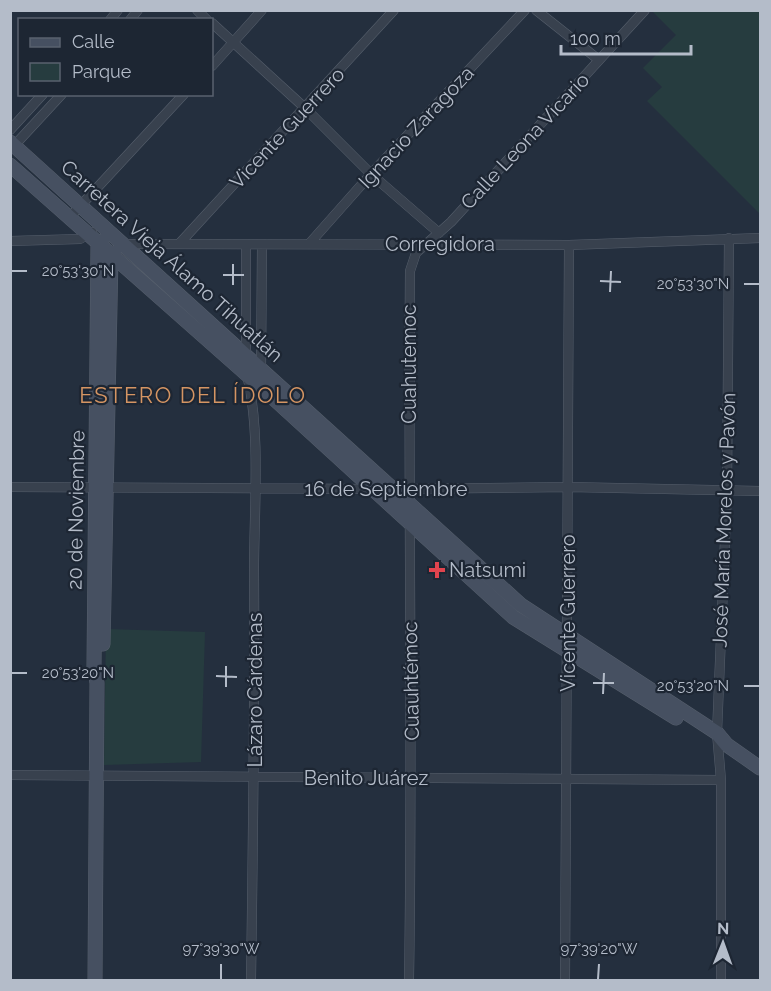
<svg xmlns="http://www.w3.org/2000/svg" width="771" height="991" font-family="Raleway,sans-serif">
<rect width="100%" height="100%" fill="#242f3e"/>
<path fill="#263c3f" d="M652,11H760V214L647,101L662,87L643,68L676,35Z
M106,629L205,632L201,762L104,765Z"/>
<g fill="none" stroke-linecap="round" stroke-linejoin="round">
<g stroke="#565f6c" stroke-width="10">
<path id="minor" d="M197,10L207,20
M536,10L599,60
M110,20L118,10
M130,20L138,10
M212,23L305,108L371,174L439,233
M212,66L262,10
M10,130L43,94
M12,148L62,94
M70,217L184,94
M10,241L80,239L92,232
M121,244L569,245L760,238
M179,244L394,10
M309,244L371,174L525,10
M246,358V245
M261,373L262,245
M247,375C261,432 254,510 254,570C255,707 253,844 251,980
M10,487L374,489
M403,489L569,487L760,491
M10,775L721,780
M409,980C413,744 408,508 410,271L416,253L451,222L645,10
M565,980L569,245
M721,980V780L717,733L727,491L729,238"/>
</g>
<g stroke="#565f6c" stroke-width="15">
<path id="secondary" d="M10,142L521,605L717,733L727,745L760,768
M10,165L261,387L513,617L676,718
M103,644L111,256L114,253
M95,980L97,683L94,666L98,245L102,241"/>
</g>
<use href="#minor" stroke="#38414e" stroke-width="9"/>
<use href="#secondary" stroke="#465061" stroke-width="14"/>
</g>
<path fill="none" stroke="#b4bcc9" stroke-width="2" d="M12,271H27M223,275H244M600,281L621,282M744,284H759M233,285V264M610,292L611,271M12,673H27M216,676L237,677M593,683H614M744,686H759M226,687V666M603,694L604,673M221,979V964M598,979L599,964"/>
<path fill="#e0444e" stroke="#1d2633" stroke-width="2" d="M434 561h6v6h6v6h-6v6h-6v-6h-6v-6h6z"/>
<g text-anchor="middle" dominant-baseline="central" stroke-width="4.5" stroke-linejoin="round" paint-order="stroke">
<g font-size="20" fill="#b4bcc9" stroke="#1d2633">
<text transform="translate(416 127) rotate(-47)">Ignacio Zaragoza</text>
<text transform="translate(287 128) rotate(-47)">Vicente Guerrero</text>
<text transform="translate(525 141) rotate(-47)">Calle Leona Vicario</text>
<text x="440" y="244">Corregidora</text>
<text transform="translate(172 261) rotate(42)">Carretera Vieja Álamo Tihuatlán</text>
<text transform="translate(409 364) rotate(-90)">Cuahutemoc</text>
<text x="386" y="489">16 de Septiembre</text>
<text transform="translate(76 510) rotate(-89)">20 de Noviembre</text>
<text transform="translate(724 520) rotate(-88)">José María Morelos y Pavón</text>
<text transform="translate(568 613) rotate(-90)">Vicente Guerrero</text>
<text transform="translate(411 681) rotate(-91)">Cuauhtémoc</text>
<text transform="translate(255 690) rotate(-90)">Lázaro Cárdenas</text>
<text x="366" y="778">Benito Juárez</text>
</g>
<g font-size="20" fill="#b4bcc9" stroke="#1d2633" text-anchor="start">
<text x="449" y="570">Natsumi</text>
</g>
<g font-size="22" letter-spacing="1.5" fill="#d59563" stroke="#1d2633">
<text x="193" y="395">ESTERO DEL ÍDOLO</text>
</g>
</g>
<g font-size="15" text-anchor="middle" fill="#b4bcc9" stroke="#1d2633" stroke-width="4.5" stroke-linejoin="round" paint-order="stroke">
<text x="78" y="276">20°53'30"N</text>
<text x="693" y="289">20°53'30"N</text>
<text x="78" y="678">20°53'20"N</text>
<text x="693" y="691">20°53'20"N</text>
<text x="221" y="954">97°39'30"W</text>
<text x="599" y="954">97°39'20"W</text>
</g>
<rect width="771" height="991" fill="none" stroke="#b4bcc9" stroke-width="24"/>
<rect x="18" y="18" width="195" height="78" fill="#1d2633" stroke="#59626f" stroke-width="1.5"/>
<rect x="30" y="38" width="30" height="9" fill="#465061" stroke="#59626f" stroke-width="1.5"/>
<text x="72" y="48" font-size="18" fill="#b4bcc9">Calle</text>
<rect x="30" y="63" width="30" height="18" fill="#263c3f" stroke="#59626f" stroke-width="1.5"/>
<text x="72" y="78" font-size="18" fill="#b4bcc9">Parque</text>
<g transform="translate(723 943) rotate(1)" stroke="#1d2633" stroke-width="4.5" paint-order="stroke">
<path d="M0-4.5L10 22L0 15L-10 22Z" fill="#b4bcc9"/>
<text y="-9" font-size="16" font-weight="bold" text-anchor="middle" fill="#b4bcc9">N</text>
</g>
<path d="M561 45v9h130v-9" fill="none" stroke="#b4bcc9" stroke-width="3"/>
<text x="570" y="45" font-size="18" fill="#b4bcc9" stroke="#1d2633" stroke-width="4.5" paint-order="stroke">100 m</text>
</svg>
